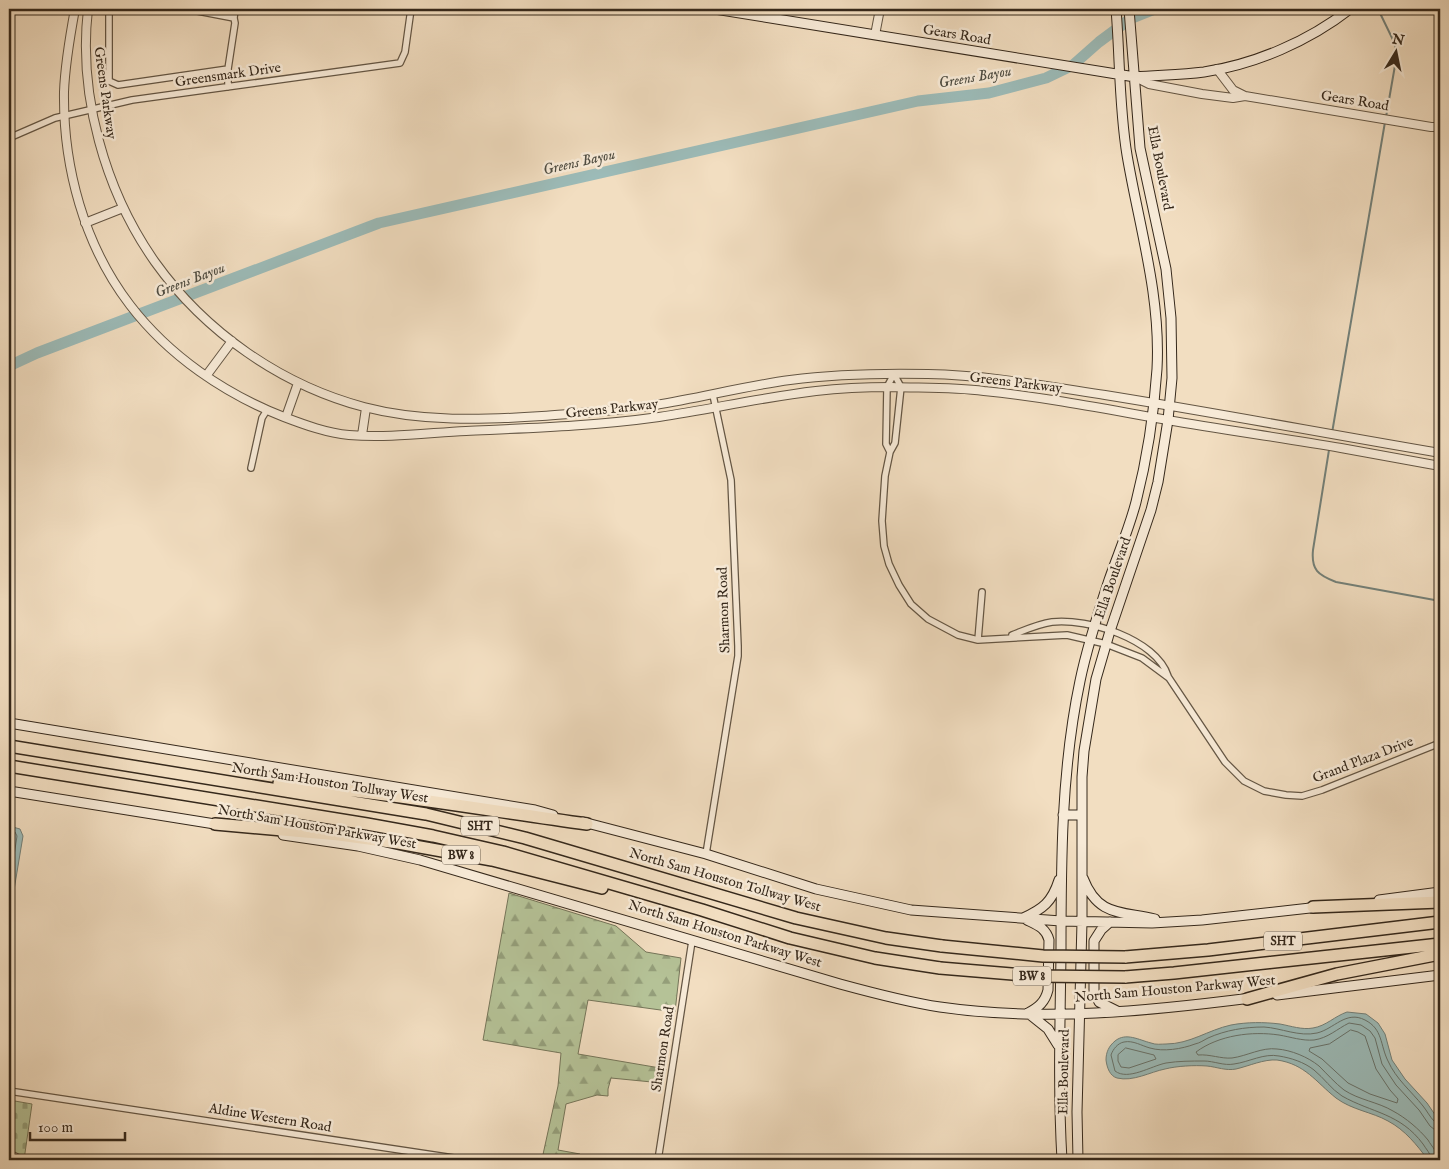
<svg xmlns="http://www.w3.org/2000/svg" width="1449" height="1169" font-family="'IM FELL English',serif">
<defs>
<pattern id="forest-firs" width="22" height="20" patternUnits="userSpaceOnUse" patternTransform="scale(1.25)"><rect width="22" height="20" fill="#b5c297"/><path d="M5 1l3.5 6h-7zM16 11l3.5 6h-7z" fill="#949e7a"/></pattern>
<pattern id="cemetery-stones" width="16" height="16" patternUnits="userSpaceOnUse" patternTransform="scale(1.25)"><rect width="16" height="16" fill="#b5c297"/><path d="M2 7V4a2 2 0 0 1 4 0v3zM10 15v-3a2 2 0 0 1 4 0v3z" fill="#949e7a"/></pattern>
</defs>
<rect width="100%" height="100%" fill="#f2dec1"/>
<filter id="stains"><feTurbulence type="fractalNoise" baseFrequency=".004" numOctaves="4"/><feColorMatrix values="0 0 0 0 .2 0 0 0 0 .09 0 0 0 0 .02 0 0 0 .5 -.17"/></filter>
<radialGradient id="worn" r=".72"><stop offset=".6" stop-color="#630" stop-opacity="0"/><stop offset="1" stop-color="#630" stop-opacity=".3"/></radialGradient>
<path fill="url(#forest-firs)" stroke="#757559" d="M509,893L616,926L646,952L681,958L675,1012L588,1000L578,1054L666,1069L662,1083L611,1078L608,1089V1096L597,1095L566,1104L558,1150L580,1154L581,1160L542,1159L558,1086L561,1053L483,1040Z"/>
<path fill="url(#cemetery-stones)" stroke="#757559" d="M9,1100L32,1104L24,1160H9Z"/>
<path fill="#9cbbb8" stroke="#738079" d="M9,826L20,829L23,836L14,890L9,895Z
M1347,1012L1366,1014L1378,1023L1385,1034L1392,1060L1405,1079L1427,1103L1440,1122V1160H1428C1417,1145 1405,1130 1388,1121C1372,1112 1352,1110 1336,1098C1316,1082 1305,1064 1277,1060C1264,1059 1249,1066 1236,1069C1226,1071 1217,1067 1207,1066C1194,1065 1177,1066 1165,1069C1150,1072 1133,1082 1117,1078C1110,1076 1107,1068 1106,1060C1106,1052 1109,1046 1115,1041C1126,1032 1139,1040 1151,1043C1156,1045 1161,1044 1166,1044C1190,1044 1208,1030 1231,1025C1247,1022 1264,1022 1280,1024C1291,1026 1302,1030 1313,1028C1326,1026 1335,1016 1347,1012Z"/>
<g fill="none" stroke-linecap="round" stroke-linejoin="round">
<path stroke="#68726a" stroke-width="1" d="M9,831L15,832L17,836L9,889
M1351,1030L1358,1032L1365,1036L1376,1069L1390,1090L1398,1099L1397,1103L1370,1094L1348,1083L1322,1059L1309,1051L1310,1048L1329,1044Z
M1126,1048L1154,1055L1156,1059L1129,1068L1121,1067L1118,1061V1055Z
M1432,1160C1431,1154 1426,1149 1423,1144C1400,1113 1372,1113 1342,1096C1331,1089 1324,1078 1314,1070C1304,1062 1291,1058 1279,1056C1264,1053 1249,1062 1234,1064C1224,1066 1214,1061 1204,1061C1192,1061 1178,1061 1166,1063C1151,1066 1128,1081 1115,1071L1111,1055C1113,1049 1118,1043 1124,1042C1133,1040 1142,1046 1150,1048C1163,1052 1182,1049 1195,1044C1200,1043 1204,1040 1208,1038C1226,1030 1245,1027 1264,1027C1281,1028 1299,1037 1317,1033C1334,1029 1346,1010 1365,1020C1383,1029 1380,1045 1388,1061C1396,1079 1411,1091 1423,1106C1427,1111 1430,1117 1434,1121C1437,1124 1436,1124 1440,1124
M1438,1160C1438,1152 1432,1147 1428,1140C1419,1129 1406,1118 1393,1111C1378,1102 1359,1100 1344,1090C1335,1083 1327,1074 1319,1066C1308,1057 1291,1050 1277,1049C1262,1047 1247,1056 1232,1058C1221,1059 1210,1054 1198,1055L1196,1052C1219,1035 1252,1031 1279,1035C1291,1037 1302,1041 1314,1040C1328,1038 1337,1029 1349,1023L1361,1025L1370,1031L1375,1038L1382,1064L1396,1085L1419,1110L1430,1126L1435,1130H1440"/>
<path stroke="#738079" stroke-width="2" d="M1378,9L1395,44L1397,54L1386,117
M1332,433L1385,122
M1329,450L1313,550C1311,570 1318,575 1336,582L1440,601"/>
<path stroke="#9cbbb8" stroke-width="11" d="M9,366L37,353L379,223L918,101L989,93L1046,78L1073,65L1099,42L1130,19L1155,9"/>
<g stroke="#645644" stroke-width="8">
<path id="minor" d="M109,9V81L118,85L228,69V87
M187,9L234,18L235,23L228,69
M234,18L235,9
M9,138L55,118L132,100L400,63L405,52L411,9
M894,374L901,387L895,443L890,452L885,476L882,521L884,546L889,564L899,585L911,604L928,619L958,635L978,640L1067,635L1106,644L1142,658L1169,678L1225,762L1244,781L1264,791L1286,795L1302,796L1322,790L1440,743
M890,452L886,444L887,387L894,374
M251,468L262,418L267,410
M1012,635C1025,630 1038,624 1052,622C1088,618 1156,639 1168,676
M978,640L982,592
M706,854L738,656V646L731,480L713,395
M9,1091L467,1160
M9,1153L23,1160
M658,1160L692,941"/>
</g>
<g stroke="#645644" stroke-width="10">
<path id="tertiary" d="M75,9C70,36 65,64 64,92C63,167 84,245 130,305C169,356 225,394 284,417C305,425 327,433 349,435C388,438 427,433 466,431C531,428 595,426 659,417C712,409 764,397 816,391C841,388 867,387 892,387C923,388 954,387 984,391C1045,397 1106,409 1167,420C1225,430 1283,438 1341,448C1374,454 1407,460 1440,466
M88,9C78,95 105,191 155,262C205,332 281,385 364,407C421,422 483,420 542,416C579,413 617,411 655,405C700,398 745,386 790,380C836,374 882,373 928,374C987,375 1046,386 1105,395C1217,413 1328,434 1440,453
M875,35L880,9
M1217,69L1233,90L1245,96L1431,127H1440
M1135,77L1149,84L1202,94L1233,98L1245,96
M85,223L123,208
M206,376L232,341
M286,417L298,383
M362,435L366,408"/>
</g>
<g stroke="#35281b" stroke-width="11">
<path id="secondary" d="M715,9L1135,77C1158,75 1181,75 1204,72C1256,64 1309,41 1350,9
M9,723L535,810L553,815
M9,791L221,825
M1063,815H1082
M583,822L706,854L816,889L911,910L1061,921L1152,923L1202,920L1319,907
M283,835L358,846L420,860L840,984C873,993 906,1002 940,1007C1043,1022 1149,1011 1251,998
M1083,878C1098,917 1121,911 1155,919
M1379,900L1440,892
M1023,918C1043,909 1052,902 1059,880
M1027,920C1037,925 1046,928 1049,940L1048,990C1045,1002 1039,1007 1028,1013
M1110,922L1101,930L1094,941V991L1099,1002L1117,1011
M1277,995L1440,975
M1028,1013L1048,1029L1058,1045
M1062,1160C1058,1092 1060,1024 1061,955C1061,863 1061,771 1080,681C1087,647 1098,613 1109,580C1118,554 1129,529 1136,502C1147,459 1154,413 1157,369C1161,296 1139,226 1127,155C1119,107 1120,57 1116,9
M1078,1160L1077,1112L1082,922V777L1084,751L1096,679L1110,631L1151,510L1158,482L1168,420L1172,378L1171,318L1166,269L1140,148L1129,9"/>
</g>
<g stroke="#35281b" stroke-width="14">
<path id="motorway" d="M9,746L426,814L525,838L796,918L886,938L942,946
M9,766L367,824L433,836L503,852L702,910L790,938L875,958L940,968
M279,783C382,792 485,810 587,824
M215,824L339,835L398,843L492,860L602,888
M1313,907L1440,902
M1125,957L1208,950L1440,922
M1125,977L1174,973L1440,944
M1247,999L1337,974L1440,954"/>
</g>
<use href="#minor" stroke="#f7ead7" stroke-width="5.5"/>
<use href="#tertiary" stroke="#f7ead7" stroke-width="8"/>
<use href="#secondary" stroke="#f7ead7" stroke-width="9"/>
<use href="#motorway" stroke="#f2dec1" stroke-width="11"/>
<g stroke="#35281b" stroke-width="14" stroke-linecap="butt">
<path id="motorway-bridge" d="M942,946L1043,956L1125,957
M940,968L1037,976L1125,977"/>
</g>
<use href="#motorway-bridge" stroke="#f2dec1" stroke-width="11"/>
</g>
<g text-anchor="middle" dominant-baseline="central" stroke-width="5" stroke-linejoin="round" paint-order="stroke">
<g fill="#f7ead7" stroke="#6f6253" stroke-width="1">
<rect x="461" y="816.5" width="38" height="19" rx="4"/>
<rect x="442" y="845.5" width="38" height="19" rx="4"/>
<rect x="1264" y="931.5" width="38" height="19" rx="4"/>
<rect x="1013" y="966.5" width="38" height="19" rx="4"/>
</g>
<g font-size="12" font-weight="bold" fill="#35281b">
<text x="480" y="826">SHT</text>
<text x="461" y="855">BW 8</text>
<text x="1283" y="941">SHT</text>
<text x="1032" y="976">BW 8</text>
</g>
<g font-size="14" fill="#35281b" stroke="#f7ead7">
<text transform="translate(957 35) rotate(9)">Gears Road</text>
<text transform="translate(228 75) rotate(-8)">Greensmark Drive</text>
<text transform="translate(105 93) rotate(82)">Greens Parkway</text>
<text transform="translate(1355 101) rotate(9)">Gears Road</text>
<text transform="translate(1160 168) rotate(79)">Ella Boulevard</text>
<text transform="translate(1016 383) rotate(7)">Greens Parkway</text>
<text transform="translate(612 409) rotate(-6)">Greens Parkway</text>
<text transform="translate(1113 578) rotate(-71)">Ella Boulevard</text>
<text transform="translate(724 610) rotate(-92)">Sharmon Road</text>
<text transform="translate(1363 760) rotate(-21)">Grand Plaza Drive</text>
<text transform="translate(330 783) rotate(9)">North Sam Houston Tollway West</text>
<text transform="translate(317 827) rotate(10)">North Sam Houston Parkway West</text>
<text transform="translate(725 880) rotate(16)">North Sam Houston Tollway West</text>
<text transform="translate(725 934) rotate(17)">North Sam Houston Parkway West</text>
<text transform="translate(1175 989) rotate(-5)">North Sam Houston Parkway West</text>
<text transform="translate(663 1049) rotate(-81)">Sharmon Road</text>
<text transform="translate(1064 1072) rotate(-89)">Ella Boulevard</text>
<text transform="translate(270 1118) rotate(9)">Aldine Western Road</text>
</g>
<g font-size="15" font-style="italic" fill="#4f4d42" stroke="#f7ead7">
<text transform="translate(975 77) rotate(-10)">Greens Bayou</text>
<text transform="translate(579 162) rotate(-13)">Greens Bayou</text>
<text transform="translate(190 280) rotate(-21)">Greens Bayou</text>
</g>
</g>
<rect width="1449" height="1169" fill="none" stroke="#f2dec1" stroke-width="30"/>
<rect x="10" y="10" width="1429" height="1149" fill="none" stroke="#35281b" stroke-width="2.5"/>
<rect x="15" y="15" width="1419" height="1139" fill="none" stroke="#35281b"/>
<g transform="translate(1396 52) rotate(10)" stroke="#f7ead7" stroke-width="4" paint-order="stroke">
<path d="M0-4L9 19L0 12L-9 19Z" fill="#35281b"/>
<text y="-8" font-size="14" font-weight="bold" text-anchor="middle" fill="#35281b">N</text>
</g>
<path d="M30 1132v8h95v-8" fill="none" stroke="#35281b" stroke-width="2.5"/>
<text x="38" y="1132" font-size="15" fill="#35281b" stroke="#f7ead7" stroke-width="4" paint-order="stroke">100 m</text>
<rect width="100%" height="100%" filter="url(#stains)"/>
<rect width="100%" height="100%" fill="url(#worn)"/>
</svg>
